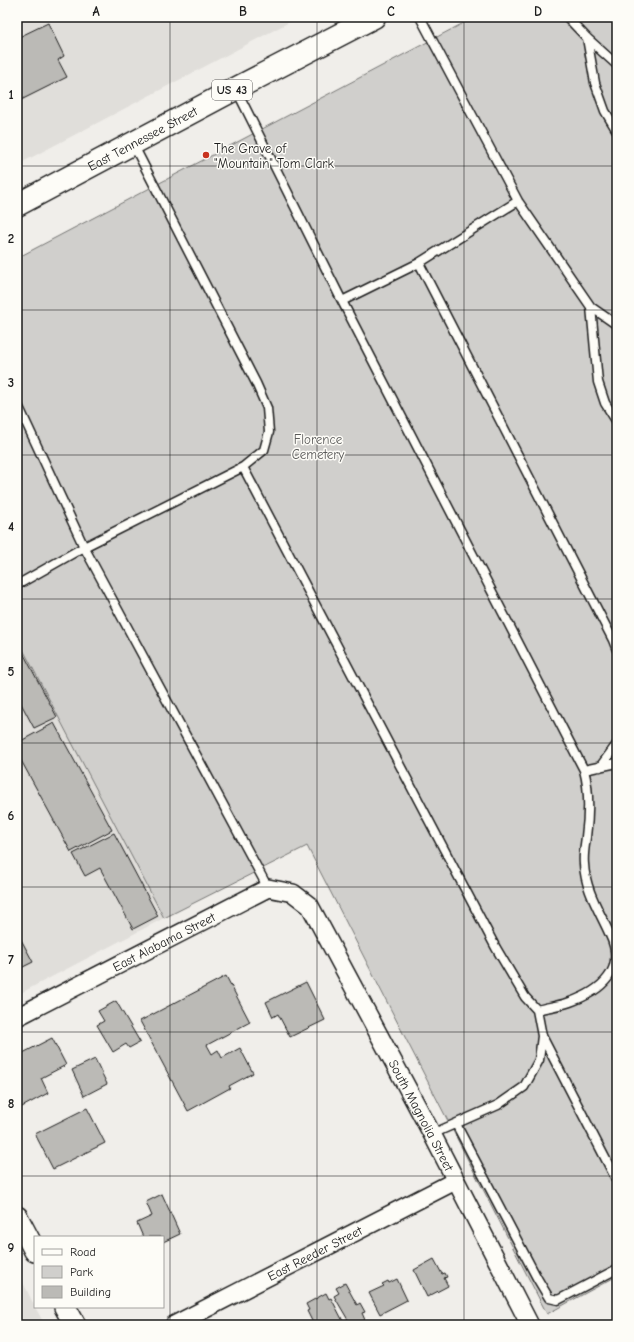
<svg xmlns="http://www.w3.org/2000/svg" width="634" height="1342" font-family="'Comic Neue',sans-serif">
<rect width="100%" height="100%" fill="#f0eeea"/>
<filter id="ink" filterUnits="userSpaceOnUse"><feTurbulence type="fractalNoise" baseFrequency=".025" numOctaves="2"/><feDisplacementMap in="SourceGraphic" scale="8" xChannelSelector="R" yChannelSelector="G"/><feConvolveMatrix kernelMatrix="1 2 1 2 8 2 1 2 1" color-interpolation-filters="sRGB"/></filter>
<g filter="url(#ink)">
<path fill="#e0deda" d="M19,17H299L17,165V18Z
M17,638L164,918L17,995Z
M17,1270L35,1307L45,1325H17Z"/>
<path fill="#d0cfcc" stroke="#767674" d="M475,17H617V1276L547,1314L307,846L164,918L17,638V258Z"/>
<path fill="#bbbab6" stroke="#1c1c1c" d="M48,23L64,56L58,60L67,77L17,102V38Z
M21,649L57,717L34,728L17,696V651Z
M54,723L112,830L71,852L17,753V743Z
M114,833L158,916L133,929L100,868L85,876L73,854Z
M17,932L33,962L17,970Z
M226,976L250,1022L207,1045L212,1054L218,1050L222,1058L240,1048L253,1073L229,1086L230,1088L188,1111L140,1021Z
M306,982L325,1020L290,1037L278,1014L273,1017L266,1002Z
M116,1001L140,1042L129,1048L126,1044L113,1052L97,1025L104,1021L98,1011Z
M52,1038L66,1065L41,1078L48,1093L20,1108L17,1103V1056Z
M95,1059L107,1084L84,1096L72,1070Z
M87,1108L105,1143L53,1169L35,1134Z
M162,1194L180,1234L163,1242V1237H143L137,1223L152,1216L146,1202Z
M434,1259L442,1274L445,1273L447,1277L444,1278L448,1286L427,1297L414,1270Z
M397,1279L407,1300L380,1314L369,1293L384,1286L382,1284L388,1281L389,1283Z
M345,1283L357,1305L360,1303L365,1312L362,1313L365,1320L355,1325H351L334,1296L339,1293L336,1288Z
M326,1293L329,1299L331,1298L345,1325H314L307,1311L309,1310L306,1304Z"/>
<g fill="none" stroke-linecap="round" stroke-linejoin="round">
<g stroke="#1c1c1c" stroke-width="11">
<path id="service" d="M420,17L518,201L591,307L598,382L605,403L617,422
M567,17L587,38L617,65
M587,38L595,83L605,111L617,131
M236,89L342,301L584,770C590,792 589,814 586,837C585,845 583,855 584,864C585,890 600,912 610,935C627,970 601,991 570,1002C559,1006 548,1007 537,1010L525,997L496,948L243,467
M419,263L613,640L617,650
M342,301L419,263L518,201
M591,307L617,325
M17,403L84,547L268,888
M17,585L84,547L243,467L264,450L269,432L267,408L256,383L133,144
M600,767L617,744
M584,770L617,763
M542,1036L617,1181
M456,1124L537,1278L549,1298L558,1300L617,1269
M432,1134L498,1105L524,1087L539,1060L542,1036L537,1010"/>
</g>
<g stroke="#1c1c1c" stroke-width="20">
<g id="minor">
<path id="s1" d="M17,1017L268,888L293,893L310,906L432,1134L530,1325"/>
<path id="s2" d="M174,1325L455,1181"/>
</g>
</g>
<g stroke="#1c1c1c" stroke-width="24">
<path id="tertiary" d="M17,1217L35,1251
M65,1307L75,1325"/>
</g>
<g stroke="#1c1c1c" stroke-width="25">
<g id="trunk">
<path id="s3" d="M17,205L235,89L374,17"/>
</g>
</g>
<use href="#service" stroke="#fdfcf7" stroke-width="8"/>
<use href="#minor" stroke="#fdfcf7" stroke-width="17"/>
<use href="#tertiary" stroke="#fdfcf7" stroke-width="21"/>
<use href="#trunk" stroke="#fdfcf7" stroke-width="22"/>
</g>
</g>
<path fill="none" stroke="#1c1c1c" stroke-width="1" stroke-opacity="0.55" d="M170,17V1325M317,17V1325M464,17V1325M17,166H617M17,310H617M17,455H617M17,599H617M17,743H617M17,887H617M17,1032H617M17,1176H617"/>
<circle fill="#c8321e" stroke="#fdfcf7" stroke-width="1.5" cx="206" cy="155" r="4"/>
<g text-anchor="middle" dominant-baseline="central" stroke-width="3" stroke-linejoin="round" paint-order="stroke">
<rect fill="#fdfcf7" stroke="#605f5e" stroke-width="1" x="212" y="80" width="40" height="20" rx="3"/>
<g font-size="12" font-weight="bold" fill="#1c1c1c">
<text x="232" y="90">US 43</text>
</g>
<g font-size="13" fill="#1c1c1c" stroke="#fdfcf7">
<text stroke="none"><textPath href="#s3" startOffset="142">East Tennessee Street</textPath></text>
<text stroke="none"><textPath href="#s1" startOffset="165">East Alabama Street</textPath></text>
<text stroke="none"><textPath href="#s1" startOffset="566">South Magnolia Street</textPath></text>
<text stroke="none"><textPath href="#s2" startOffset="158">East Reeder Street</textPath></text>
</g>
<g font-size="13" fill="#1c1c1c" stroke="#fdfcf7" text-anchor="start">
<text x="214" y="148">The Grave of<tspan x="214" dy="15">"Mountain" Tom Clark</tspan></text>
</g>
<g font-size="13" fill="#5b5b5a" stroke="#fdfcf7">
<text x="318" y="439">Florence<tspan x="318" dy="15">Cemetery</tspan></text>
</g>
</g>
<rect width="634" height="1342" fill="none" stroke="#fdfcf7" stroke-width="44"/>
<rect x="34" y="1236" width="130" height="72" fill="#fdfcf7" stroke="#a3a29f"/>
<rect x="42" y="1249" width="20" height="6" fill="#fdfcf7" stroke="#a3a29f"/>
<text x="70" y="1256" font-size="12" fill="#1c1c1c">Road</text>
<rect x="42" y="1266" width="20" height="12" fill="#d0cfcc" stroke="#a3a29f"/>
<text x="70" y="1276" font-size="12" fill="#1c1c1c">Park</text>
<rect x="42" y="1286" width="20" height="12" fill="#bbbab6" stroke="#a3a29f"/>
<text x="70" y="1296" font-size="12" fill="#1c1c1c">Building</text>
<rect x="22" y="22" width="590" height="1298" fill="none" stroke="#1c1c1c" stroke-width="1.5"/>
<g font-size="13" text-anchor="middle" font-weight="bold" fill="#1c1c1c">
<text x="96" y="16">A</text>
<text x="243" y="16">B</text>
<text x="391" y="16">C</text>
<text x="538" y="16">D</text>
<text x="11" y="99">1</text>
<text x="11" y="243">2</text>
<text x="11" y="387">3</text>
<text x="11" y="531">4</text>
<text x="11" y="676">5</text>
<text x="11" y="820">6</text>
<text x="11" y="964">7</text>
<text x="11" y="1108">8</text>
<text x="11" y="1252">9</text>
</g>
</svg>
